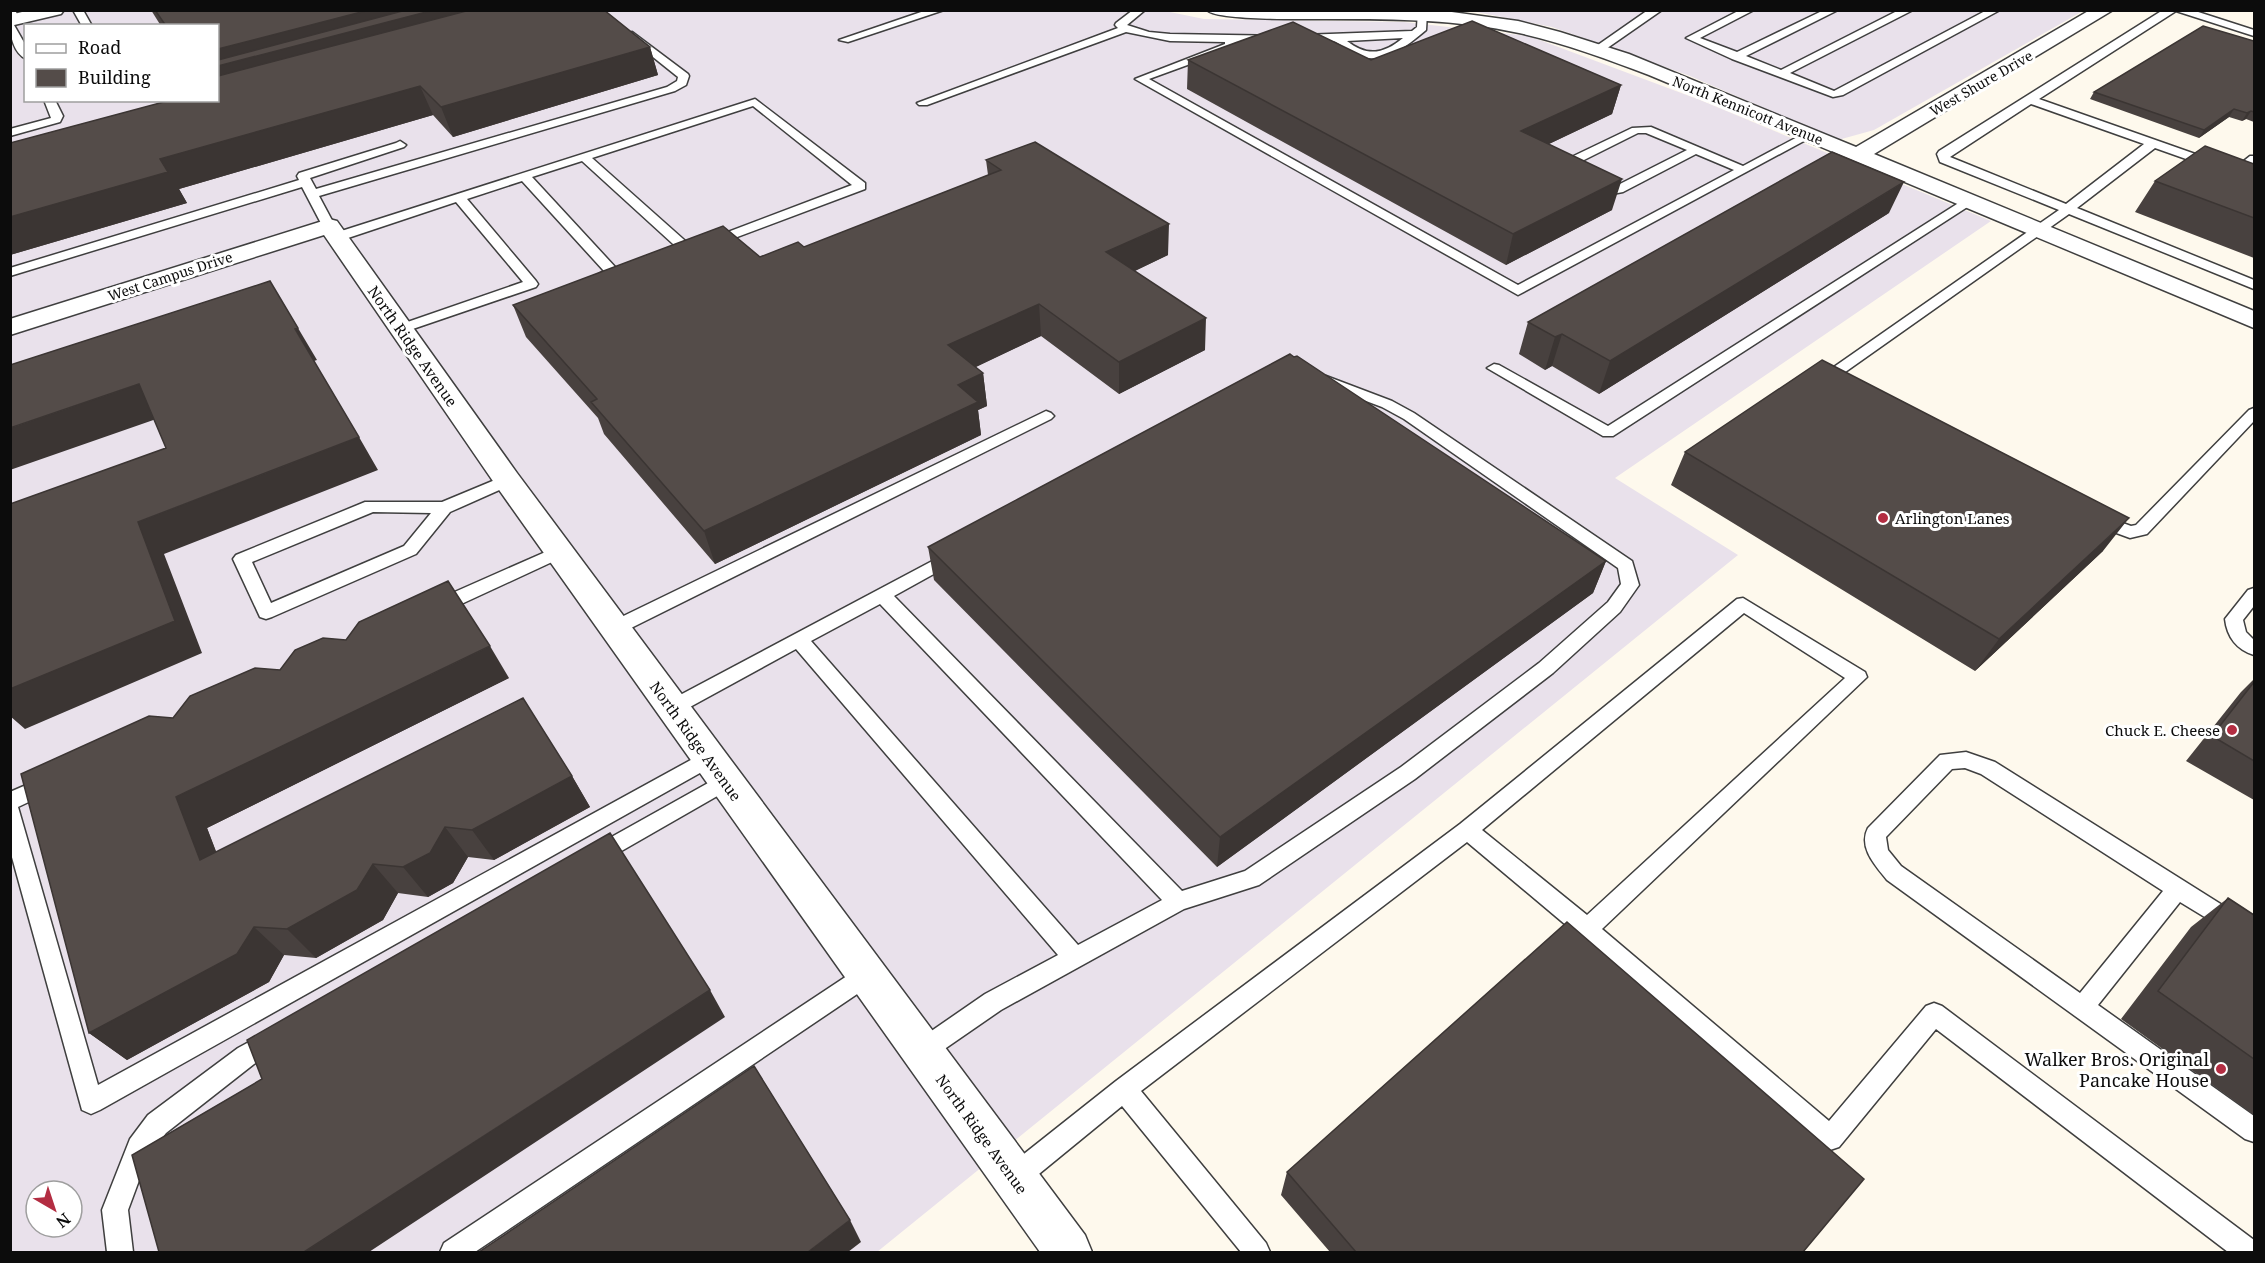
<svg xmlns="http://www.w3.org/2000/svg" width="2265" height="1263" font-family="'Noto Serif',serif">
<rect width="100%" height="100%" fill="#fef9ed"/>
<path fill="#e9e1eb" fill-rule="evenodd" d="M1160,10L1204,19L1404,22L1529,36L1700,100L1991,221L1615,478L1738,555L877,1252H11L10,11ZM26,26H218V100H26ZM36,1191H72V1227H36Z
M1471,11H2083L1874,130L1838,140L1690,76L1552,27Z"/>
<g fill="none" stroke-linecap="round" stroke-linejoin="round">
<g stroke="#3f3f3f" stroke-width="3">
<path id="lane" d="M10,10H15L20,20L19,22H11Z
M73,10H83L92,26H82Z
M927,10H944L848,42L839,40Z
M1133,10H1145L1127,25L1149,32L1170,34L1279,36L1280,38L1275,41L1235,42L1234,48L1149,79L1518,285L1734,170L1696,154L1623,192L1607,195L1591,188V182C1600,180 1606,187 1616,186L1687,150L1646,133H1638L1570,167L1572,170L1570,173H1562L1557,166L1559,163L1632,128L1651,127L1743,166L1805,133L1809,132L1815,135L1518,295L1135,79L1225,44V42L1170,41L1126,32L927,105H919L917,103L1118,28L1115,25L1116,23Z
M1648,10H1662L1603,51H1595V47Z
M1740,10H1754L1700,38L1737,52L1824,10H1838L1746,56L1781,70L1899,10H1913L1790,73L1834,91L1987,10H2000L1843,95L1833,97L1732,59L1686,38Z
M2163,10H2192L2254,30V36L2176,11L2039,99L2235,168L2250,156H2254V165L2237,177L2155,148L2077,208L2254,280V289L2069,214L1841,375L1839,378L1846,387L1844,390H1834L1824,378L1831,369L2059,210L1940,162L1937,154L1939,151ZM2031,104L2144,144L2066,204L1950,157Z
M1418,11L1427,13L1426,30C1406,47 1383,66 1356,55C1348,52 1339,42 1333,41C1322,39 1306,45 1297,38L1302,35L1412,31L1417,27ZM1403,38C1384,54 1367,57 1347,41Z
M10,24L14,25L26,46V59C14,53 10,36 10,24Z
M632,32L688,74L689,76L686,85L675,91L319,196L335,226L334,229H324L302,187L10,276V268L299,180L297,176L299,173L396,143L400,141L406,145L404,147L310,178L316,189L667,87L677,81L678,77L628,37L627,35Z
M755,99L865,183V189L689,255L684,254L582,161L532,177L617,269L619,272C613,279 599,285 590,283L588,280L604,271L522,181L467,199L536,281L538,284L536,287L401,333L394,329L396,326L523,282L456,202L342,240H332L331,237L332,234ZM753,106L852,185L691,246L592,158Z
M44,100H55L63,116L60,122L10,136V129L51,118Z
M1968,197L1972,198L1974,201L1972,204L1613,436H1603L1487,368L1494,364L1499,365L1608,426Z
M1326,376L1392,401L1414,413L1632,561L1639,585L1620,612L1553,673L1415,779L1259,885L1184,909L1001,1010L930,1059L922,1062L914,1059L910,1051L914,1043L985,994L1058,955L796,649L679,713L672,715L665,713L663,708L665,703L953,550L959,552L962,556L959,560L894,596L1182,891L1245,871L1401,767L1539,663L1608,602L1621,584L1618,568L1404,419L1382,407L1321,384L1319,381ZM880,604L1162,900L1078,945L811,641Z
M2254,408V421L2147,534L2130,538L2092,524L2090,520L2092,516L2098,514L2131,526L2136,525L2249,410Z
M1046,411L1051,413L1054,416L1051,419L621,633L615,635L609,633L606,628L609,623Z
M507,475L513,476L515,480L513,484L450,512L416,554L272,617L266,619L260,617L233,559L236,555L365,502H442ZM373,512L431,513L404,546L271,603L252,562Z
M559,546L565,548L567,552L565,556L444,612L438,613L432,612L429,607L432,602Z
M2254,588V606L2243,620L2246,632L2254,640V655C2237,650 2227,637 2225,619L2248,590Z
M1743,598L1865,672L1867,677L1602,929L1829,1121L1926,1006L1934,1003L1942,1006L2254,1240V1252H2228L1936,1029L1839,1147L1830,1150L1821,1147L1579,936L1467,842L1141,1091L1266,1243L1270,1252H1241L1122,1106L1023,1187L1014,1191L1005,1187L1001,1178L1005,1169L1116,1081L1460,824L1737,599ZM1744,613L1845,678L1587,915L1482,830Z
M709,750L716,752L719,758L716,764L100,1110L91,1114L82,1110L10,850V792L47,776L54,778L57,784L54,790L18,807L98,1085Z
M1966,752L1995,762L2254,925V947L2180,902L2098,1005L2254,1116V1142L2245,1139L1887,880C1875,865 1858,847 1868,828L1940,755ZM1965,768L1981,774L2163,891L2080,993L1901,866L1888,850L1886,837L1952,769Z
M726,773L733,775L736,781L733,787L604,861L597,864L590,861L587,855L590,849Z
M867,965L875,968L878,975L875,982L475,1252H440L444,1243L859,968Z
M273,1029L281,1032L285,1040L281,1048L254,1064L166,1133L148,1156L128,1210L133,1252H107L102,1210L130,1139L148,1115L238,1048Z"/>
</g>
<g stroke="#3f3f3f" stroke-width="3">
<path id="street" d="M30,10H64L61,14L10,26V15Z
M1207,10H1437L1518,21L1560,32L1629,54L1856,147L2090,10H2113L1874,154L2254,311V328L1649,75C1607,59 1564,43 1519,33C1451,18 1380,19 1310,19C1294,19 1215,20 1207,10Z
M329,219L337,221L517,473L1085,1235L1092,1252H1040L497,487L324,235L10,335V319Z"/>
</g>
<use href="#lane" fill="#fff" fill-rule="evenodd"/>
<use href="#street" fill="#fff" fill-rule="evenodd"/>
</g>
<path fill="#48413f" d="M151,10H604L650,47L658,75L453,137L433,115L179,189L187,203L10,255V143L218,100V26H161Z
M2254,41V122L2246,119L2242,121L2229,117L2199,138L2090,99L2094,92Z
M1188,60H1371L1621,85L1612,114L1549,144L1612,210L1506,265L1187,89Z
M986,160L1168,255L1135,271L1205,350L1119,394L1041,336L975,367L983,373L987,406L978,410L981,435L715,564L604,434L598,418L526,337L513,305L760,257L804,247L988,175Z
M2254,164V258L2135,212L2155,181Z
M1889,213L1599,394L1552,366L1545,370L1519,354L1528,322Z
M1685,452L2103,551L1975,671L1671,485Z
M928,547L1606,561L1593,593L1217,867L934,580Z
M280,670L509,678L207,828L216,852L572,776L590,807L494,860L468,857L453,883L428,897L398,893L383,920L316,958L284,955L269,982L127,1060L89,1033L173,718Z
M2254,679V800L2186,761L2241,692Z
M2228,898L2254,915V1115L2121,1019L2191,927Z
M1287,1172L1803,1252H1330L1281,1195Z"/>
<path fill="#3b3533" d="M369,10H534L218,99V49Z
M650,47L658,75L453,137L441,107Z
M1621,85L1612,114L1513,161L1521,131Z
M420,86L433,115L179,189L187,203L10,255V217L160,159Z
M2234,109L2229,117L2199,138L2204,130Z
M2251,111L2246,119L2242,121L2247,113Z
M1622,179L1612,210L1506,265L1513,234Z
M1904,182L1889,213L1599,394L1610,361Z
M1169,224L1168,255L1107,284L1106,252Z
M1039,304L1041,336L953,378L948,345Z
M1206,318L1205,350L1119,394V362Z
M298,328L317,360L314,361L295,329Z
M1562,334L1552,366L1545,370L1555,337Z
M983,373L987,406L978,410L981,435L715,564L704,531L958,385Z
M139,384L162,417L10,470V428Z
M359,437L378,470L164,554L202,653L25,729L10,716V689L138,522Z
M2129,518L2103,551L1975,671L1999,639Z
M1606,561L1593,593L1217,867L1220,837Z
M490,646L509,678L207,828L231,890L200,860L176,797Z
M572,776L590,807L494,860L472,830Z
M445,827L468,857L453,883L428,897L403,867Z
M373,864L398,893L383,920L316,958L287,929Z
M254,927L284,955L269,982L127,1060L89,1033Z
M710,990L725,1017L369,1252H304Z
M850,1220L861,1242L848,1252H808Z"/>
<path fill="#544c49" stroke="#3b3533" stroke-width="1.5" d="M155,10H369L218,49V26H166Z
M406,10H434L218,66V60Z
M470,10H604L650,47L441,107L420,86L160,159L168,172L10,217V143L171,100H218V76Z
M1472,21L1621,85L1521,131L1622,179L1513,234L1188,60L1293,22L1371,60Z
M2203,26L2254,41V112L2251,111L2247,113L2234,109L2204,130L2094,92Z
M1035,142L1169,224L1106,252L1206,318L1119,362L1039,304L948,345L983,373L958,385L978,402L704,531L591,402L597,399L513,305L723,226L760,257L798,242L804,247L1001,170L986,160Z
M2205,146L2254,164V218L2155,181Z
M1832,152L1904,182L1610,361L1562,334L1555,337L1528,322Z
M270,281L298,328L295,329L359,437L138,522L175,621L10,689V504L166,448L139,384L10,428V365Z
M1290,354L1294,357L1297,356L1606,561L1220,837L928,547Z
M1822,360L2129,518L1999,639L1685,452Z
M448,581L490,646L176,797L200,860L523,698L572,776L472,830L445,827L430,853L403,867L373,864L357,890L287,929L254,927L237,954L89,1033L21,774L149,716L173,718L190,696L255,668L280,670L295,650L323,638L346,640L359,622Z
M2254,682V761L2212,736Z
M610,833L710,990L304,1252H159L132,1155L262,1079L247,1040Z
M2228,898L2254,915V1059L2158,991Z
M1567,922L1864,1179L1803,1252H1356L1287,1172Z
M754,1066L850,1220L808,1252H479Z"/>
<g fill="#b32d42" stroke="#fff" stroke-width="2">
<circle cx="1883" cy="518" r="6"/>
<circle cx="2232" cy="730" r="6"/>
<circle cx="2221" cy="1069" r="6"/>
</g>
<g text-anchor="middle" dominant-baseline="central" stroke-width="6" stroke-linejoin="round" paint-order="stroke">
<g font-size="14" fill="#0c0c0c" stroke="#fff">
<text transform="translate(1981 83) rotate(-30)">West Shure Drive</text>
<text transform="translate(1748 110) rotate(22)">North Kennicott Avenue</text>
<text transform="translate(170 276) rotate(-18)">West Campus Drive</text>
</g>
<g font-size="15" fill="#0c0c0c" stroke="#fff">
<text transform="translate(413 346) rotate(55)">North Ridge Avenue</text>
<text transform="translate(696 741) rotate(54)">North Ridge Avenue</text>
<text transform="translate(982 1134) rotate(54)">North Ridge Avenue</text>
</g>
<g font-size="15" fill="#0c0c0c" stroke="#fff" text-anchor="start">
<text x="1895" y="518">Arlington Lanes</text>
<text x="2220" y="730" text-anchor="end">Chuck E. Cheese</text>
</g>
<g font-size="18" fill="#0c0c0c" stroke="#fff" text-anchor="end">
<text x="2209" y="1059">Walker Bros. Original<tspan x="2209" dy="21">Pancake House</tspan></text>
</g>
</g>
<rect width="2265" height="1263" fill="none" stroke="#0c0c0c" stroke-width="24"/>
<rect x="24" y="24" width="195" height="78" fill="#ffffff" stroke="#9e9e9e" stroke-width="1.5"/>
<rect x="36" y="44" width="30" height="9" fill="#ffffff" stroke="#9e9e9e" stroke-width="1.5"/>
<text x="78" y="54" font-size="18" fill="#0c0c0c">Road</text>
<rect x="36" y="69" width="30" height="18" fill="#544c49" stroke="#9e9e9e" stroke-width="1.5"/>
<text x="78" y="84" font-size="18" fill="#0c0c0c">Building</text>
<g transform="translate(54 1209) rotate(141)"><circle r="28" fill="#ffffff" stroke="#9e9e9e" stroke-width="1.5"/>
<path d="M0-4.5L10 22L0 15L-10 22Z" fill="#b32d42"/>
<text y="-9" font-size="16" font-weight="bold" text-anchor="middle" fill="#0c0c0c">N</text>
</g>
</svg>
